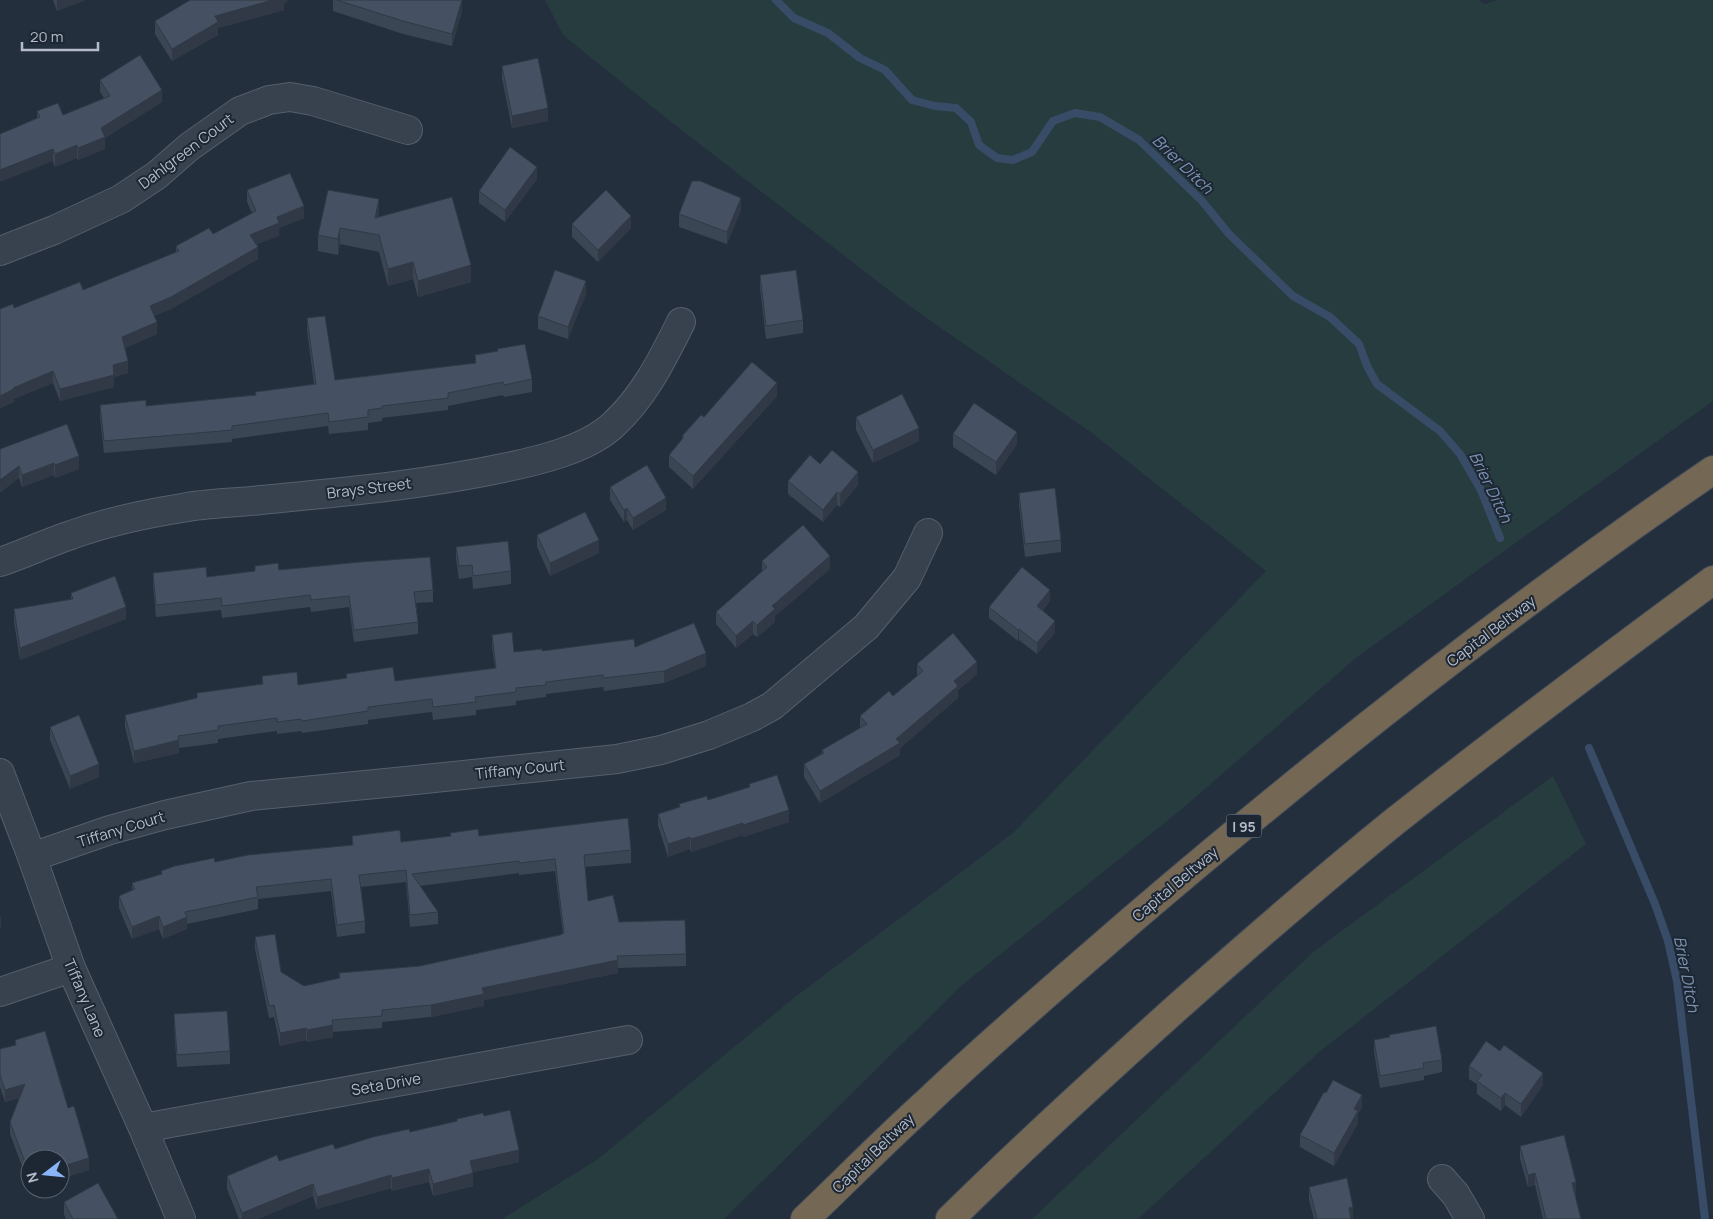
<svg xmlns="http://www.w3.org/2000/svg" width="1713" height="1219" font-family="Manrope,sans-serif">
<rect width="100%" height="100%" fill="#242f3e"/>
<path fill="#263c3f" d="M545,0H1478L1485,4L1497,0H1713V401L1357,657L1183,808L961,986L724,1219H502L598,1159L795,997L1013,833L1266,571L1092,433L908,305L661,114L563,35Z
M1553,776L1586,844L1319,1052L1138,1219H1032L1313,952Z"/>
<g fill="none" stroke-linecap="round" stroke-linejoin="round">
<path stroke="#394c67" stroke-width="8" d="M776,0L794,18L828,33L860,58L885,70L912,100L935,106L956,108L971,122L979,145L997,158L1013,160L1032,152L1053,121L1075,113L1100,117L1139,140L1202,201L1229,234L1293,296L1330,317L1359,344L1367,366L1377,384L1440,431L1460,454L1481,490L1500,538
M1589,748L1655,904L1668,941L1677,981L1705,1219"/>
<g stroke="#565f6c" stroke-width="30">
<path id="minor" d="M0,251L54,230L121,199L157,175L189,147L240,111L269,100L290,97L313,101L408,130
M0,562C24,554 47,543 71,535C107,522 144,514 182,508C208,503 235,503 261,500C342,492 423,485 503,468C537,461 585,450 612,426C644,397 662,360 681,322
M0,773L32,857L71,968L143,1128L181,1219
M32,857L110,830L165,815L251,796L396,782L617,759L661,750L709,735L752,717L772,706L866,627L907,578L928,533
M0,992L71,968
M143,1128L628,1040
M1442,1179L1456,1195L1470,1219"/>
</g>
<g stroke="#434c59" stroke-width="30">
<path id="highway" d="M805,1219C845,1181 884,1141 925,1104C992,1040 1063,980 1133,919C1319,760 1511,608 1713,470
M950,1219C1025,1145 1103,1074 1181,1004C1251,942 1321,881 1394,822C1499,739 1606,659 1713,580"/>
</g>
<use href="#minor" stroke="#38414e" stroke-width="28"/>
<use href="#highway" stroke="#746855" stroke-width="28"/>
</g>
<path fill="#3b4654" d="M53,0H85L57,11Z
M287,0V2L284,3V10L218,28V35L172,61L155,34V21Z
M333,0H462V11L452,46L403,34L333,11Z
M502,66L548,121L512,128L502,78Z
M100,80L162,102L105,138V149L78,160L77,158L55,167L37,119V111L63,115L104,98L100,92Z
M290,173L304,206V218L279,228V236L257,244L258,247V259L171,309L154,316L157,322V334L125,348L128,361V373L114,377V387L60,401L53,383L14,399V402L0,408V309L13,304L14,308L80,282L83,290L176,252V246L209,228L213,234L252,213L247,202V190Z
M537,179L505,222L479,203V191Z
M741,210L727,244L679,227V214Z
M379,215V217L471,282L418,297L413,279L388,286L379,252L340,244L338,255L318,251V235Z
M572,224L631,228L598,262L572,237Z
M760,275L803,320V333L766,339L760,288Z
M586,294L568,339L538,329V316Z
M307,318L335,380L475,363V355L497,351V349L532,379V392L504,397L503,395L448,406V410L382,418V421L368,423V430L329,434L328,426L232,439V442L104,453L100,417V405L146,406L255,395L314,384L307,330Z
M777,396L693,489L669,467V455L682,439V436L704,417Z
M856,417L919,441L873,463L856,430Z
M953,434L1017,444L996,475L953,447Z
M0,449L79,469L55,478L54,475L22,487L19,478Z
M820,464L858,485L840,507L837,505L823,522L788,494V481Z
M610,487L666,510L633,530L627,520L624,522L610,500Z
M1019,493L1061,540V552L1025,557L1019,505Z
M537,535L599,553L550,576L537,547Z
M456,547L511,571V584L473,589L472,577L459,579L456,559Z
M762,561L830,569L775,616V622L757,637L753,634L736,648L716,624V612L762,572Z
M279,570L433,590V602L416,603L418,622V634L354,642L349,607L311,612L310,607L222,618L221,610L156,617L153,585V573L207,577Z
M71,593L126,619L20,660L14,622V609L71,600Z
M1050,601L1043,610L1055,633L1037,654L1019,640L1018,641L989,618V607Z
M492,635L514,652L635,647L706,666L664,683L604,691L603,687L546,694V697L516,701V705L476,710V715L433,720L432,712L368,720V724L302,733L301,731L277,734V731L218,739V743L179,748V753L134,763L125,727V715L197,698V693L262,684V676L298,685L346,678V674L395,681L495,668L492,647Z
M917,664L977,674L958,690V698L900,748V755L820,803L804,777V764L822,753V750L860,728V716L893,696L917,676Z
M50,727L99,777L70,789L50,740Z
M749,784L789,822L743,837V835L691,852L690,849L668,857L658,826V814L679,807V804L708,800L749,787Z
M352,836L401,842L479,836L631,850V863L585,867L588,901L619,922L686,954V966L618,968V973L484,1000V1006L431,1017L382,1022V1028L333,1032V1037L307,1042L306,1040L280,1046L274,1017L269,1018L255,949V937L281,972L304,986L339,979V973L420,966L563,934L555,871L519,875V873L420,886L438,912V924L410,927L406,882L361,887L365,921V933L337,937L331,891L258,899V909L187,924V929L163,939L159,929L132,939L119,908V896L132,890V883L161,874V871L215,862L352,845Z
M174,1014L230,1051V1064L177,1067L174,1027Z
M1389,1035L1442,1060V1072L1424,1076V1080L1380,1088L1374,1052V1040L1389,1037Z
M15,1040L68,1108L89,1170L60,1179V1159H30V1172L25,1174L10,1134V1122L19,1098L5,1102L0,1087V1049L15,1045Z
M1469,1066L1543,1085L1521,1117L1505,1105L1501,1111L1477,1094V1084L1469,1079Z
M1326,1093L1362,1107L1358,1114V1123L1334,1166L1300,1147V1135Z
M484,1116L519,1162L473,1172V1186L433,1196L429,1182L392,1191L391,1188L317,1209L313,1196L258,1219H239L227,1189V1176L279,1161L335,1149Z
M1520,1146L1576,1194L1575,1195L1581,1219H1543L1535,1185L1528,1187L1520,1159Z
M1309,1187L1353,1219H1314L1309,1200Z
M64,1202L118,1219H66L64,1214Z"/>
<path fill="#303945" d="M57,0H85L57,11Z
M273,0H287V2L284,3V10L218,28V35L172,61V49L215,16Z
M462,0V11L452,46V34Z
M162,90V102L105,138V149L78,160V148L101,128Z
M548,108V121L512,128V116Z
M77,145V158L55,167V154Z
M53,149V161L0,182V170Z
M537,167V179L505,222V210Z
M741,198V210L727,244V232Z
M379,199V215L375,234V218Z
M304,206V218L279,228V236L250,247V235L277,217Z
M631,216V228L598,262V250Z
M340,228V244L338,255V239Z
M258,247V259L171,309L150,318V306Z
M413,262V279L388,286V269Z
M471,265V282L418,297V281Z
M586,281V294L568,339V327Z
M157,322V334L122,349V337Z
M128,361V373L114,377V387L60,401V389L113,365Z
M53,371V383L14,399V402L0,408V396L13,388Z
M777,383V396L693,489V476Z
M919,428V441L873,463V450Z
M1017,432V444L996,475V462Z
M79,456V469L55,478V465Z
M54,463V475L22,487V475Z
M19,466V478L0,493V480Z
M858,472V485L840,507V494Z
M837,492V505L823,522V510Z
M666,498V510L633,530V518Z
M627,508V520L624,522V510Z
M599,540V553L550,576V563Z
M830,556V569L775,616V622L757,637V625L772,606Z
M1050,590V601L1037,617V606Z
M126,607V619L20,660V648Z
M753,621V634L736,648V636Z
M1055,621V633L1037,654V643Z
M1019,629V640L1018,641V630Z
M706,653V666L664,683V671Z
M977,662V674L958,690V698L900,748V755L820,803V791L896,739L954,681Z
M179,740V753L134,763V751Z
M99,764V777L70,789V776Z
M789,810V822L743,837V825Z
M743,823V835L691,852V839Z
M690,837V849L668,857V844Z
M1,916V929H0V917Z
M159,916V929L132,939V927Z
M187,917V929L163,939V927Z
M618,960V973L484,1000V1006L431,1017V1005L482,988Z
M333,1025V1037L307,1042V1030Z
M306,1028V1040L280,1046V1033Z
M1543,1073V1085L1521,1117V1104Z
M25,1084V1096L5,1102V1090Z
M1505,1093V1105L1501,1111V1098Z
M1362,1095V1107L1358,1114V1123L1334,1166V1153L1354,1109Z
M519,1150V1162L470,1173V1161Z
M89,1158V1170L60,1179V1167Z
M30,1160V1172L25,1174V1162Z
M429,1169V1182L392,1191V1178Z
M473,1173V1186L433,1196V1184Z
M1535,1173V1185L1528,1187V1175Z
M391,1175V1188L317,1209V1197Z
M1576,1182V1194L1572,1196V1183Z
M313,1184V1196L258,1219H242V1213Z
M1353,1207V1219H1349V1208Z"/>
<path fill="#455162" stroke="#303945" d="M190,0H273L215,16L218,22L172,49L155,21Z
M337,0H462L452,34L403,21Z
M140,55L162,90L101,128L105,137L78,148L77,145L55,154L53,149L0,170V134L40,117L37,111L58,103L63,115L110,96L100,80Z
M538,58L548,108L512,116L502,66Z
M510,147L537,167L505,210L479,191Z
M290,173L304,206L277,217L279,223L250,235L258,247L171,297L150,306L157,322L122,337L128,361L113,365L114,375L60,389L53,371L13,388L14,389L0,396V309L13,304L14,308L80,282L83,290L179,251L176,246L209,228L213,234L256,211L247,190Z
M692,181H700L741,198L727,232L679,214Z
M328,190L379,199L375,218L452,197L471,265L418,281L413,262L388,269L379,235L340,228L338,239L318,235Z
M606,190L631,216L598,250L572,224Z
M555,270L586,281L568,327L538,316Z
M796,270L803,320L766,326L760,275Z
M325,316L335,380L476,363L475,355L498,351L497,349L525,344L532,379L504,385L503,382L448,393V398L382,406V408L368,410V417L329,422L328,413L232,426V430L104,441L100,405L146,400V406L256,395L255,392L316,384L307,318Z
M752,362L777,383L693,476L669,455L684,437L682,436L701,415L704,417Z
M902,394L919,428L873,450L856,417Z
M974,403L1017,432L996,462L953,434Z
M67,424L79,456L55,465L54,463L22,475L19,466L0,480V449Z
M832,450L858,472L840,494L837,492L823,510L788,481L810,455L820,464Z
M647,465L666,498L633,518L627,508L624,510L610,487Z
M1055,488L1061,540L1025,544L1019,493Z
M585,512L599,540L550,563L537,535Z
M803,525L830,556L772,606L775,609L757,625L753,621L736,636L716,612L767,567L762,561Z
M508,541L511,571L473,576L472,565L459,566L456,547Z
M430,557L433,590L414,592L418,622L354,630L349,596L311,600L310,595L222,606L221,598L156,605L153,573L206,567L207,577L255,571V566L278,563L279,570L360,562Z
M1022,567L1050,590L1037,606L1055,621L1037,643L1019,629L1018,630L989,607Z
M115,576L126,607L20,648L14,609L73,599L71,593Z
M694,623L706,653L664,671L604,678L603,675L546,682V685L516,688V692L475,697L476,702L433,707L432,699L368,707V711L302,721L301,719L277,722V718L218,726V730L178,736L179,740L134,751L125,715L197,698V693L263,684L262,676L297,672L298,685L347,678L346,674L393,667L395,681L496,668L492,635L512,632L514,652L542,649V651L634,639L635,647Z
M953,633L977,662L954,681L958,686L896,739L900,743L820,791L804,764L824,753L822,750L867,724L860,716L889,691L893,696L923,671L917,664Z
M79,715L99,764L70,776L50,727Z
M777,775L789,810L743,825V823L691,839L690,837L668,844L658,814L680,807L679,804L707,796L708,800L750,787L749,784Z
M628,818L631,850L584,855L588,901L613,895L619,922L685,920L686,954L617,956L618,960L482,988L484,994L431,1005L382,1010V1016L332,1020L333,1025L307,1030L306,1028L280,1033L274,1005L269,1006L255,937L275,934L281,972L304,986L340,978L339,973L420,966L560,935L564,933L555,859L519,863V861L412,874L438,912L410,915L406,870L359,875L365,921L337,925L331,879L256,887L258,897L185,912L187,917L163,927L159,916L132,927L119,896L135,889L132,883L162,874L161,871L175,866L214,858L215,862L248,855L353,845L352,836L400,830L401,842L451,836L450,833L478,829L479,836Z
M227,1011L230,1051L177,1055L174,1014Z
M1436,1026L1442,1060L1423,1063L1424,1068L1380,1076L1374,1040L1390,1037L1389,1035Z
M45,1031L68,1108L74,1106L89,1158L60,1167V1159H48V1157L42,1159H30V1160L25,1162L10,1122L25,1084L5,1090L0,1075V1049L16,1045L15,1040Z
M1486,1041L1500,1051L1504,1045L1543,1073L1521,1104L1505,1093L1501,1098L1477,1081L1482,1075L1469,1066Z
M1333,1080L1362,1095L1354,1109L1358,1111L1334,1153L1300,1135L1324,1092L1326,1093Z
M510,1110L519,1150L470,1161L473,1173L433,1184L429,1169L392,1178L391,1175L317,1197L313,1184L242,1213L227,1176L277,1155L279,1161L333,1144L335,1149L373,1137L409,1129L410,1132L457,1121V1119L483,1113L484,1116Z
M1564,1135L1576,1182L1572,1183L1581,1219H1546L1535,1173L1528,1175L1520,1146Z
M1347,1178L1353,1207L1349,1208L1351,1219H1317L1309,1187Z
M98,1183L118,1219H73L64,1202Z"/>
<g text-anchor="middle" dominant-baseline="central" stroke-width="4" stroke-linejoin="round" paint-order="stroke">
<rect fill="#1d2633" stroke="#878f9c" stroke-width="1" x="1226.5" y="814.5" width="35" height="23" rx="4"/>
<g font-size="14" font-weight="bold" fill="#b4bcc9">
<text x="1244" y="826">I 95</text>
</g>
<g font-size="15" fill="#b4bcc9" stroke="#1d2633">
<text transform="translate(186 151) rotate(-37)">Dahlgreen Court</text>
<text transform="translate(369 488) rotate(-7)">Brays Street</text>
<text transform="translate(1491 631) rotate(-37)">Capital Beltway</text>
<text transform="translate(520 769) rotate(-6)">Tiffany Court</text>
<text transform="translate(121 829) rotate(-17)">Tiffany Court</text>
<text transform="translate(1175 884) rotate(-40)">Capital Beltway</text>
<text transform="translate(85 998) rotate(67)">Tiffany Lane</text>
<text transform="translate(386 1084) rotate(-10)">Seta Drive</text>
<text transform="translate(873 1153) rotate(-44)">Capital Beltway</text>
</g>
<g font-size="16" font-style="italic" fill="#7c92b1" stroke="#1d2633">
<text transform="translate(1183 164) rotate(44)">Brier Ditch</text>
<text transform="translate(1491 487) rotate(64)">Brier Ditch</text>
<text transform="translate(1687 974) rotate(79)">Brier Ditch</text>
</g>
</g>
<g transform="translate(45 1174) rotate(254)"><circle r="24" fill="#1d2633" stroke="#59626f"/>
<path d="M0-4L9 19L0 12L-9 19Z" fill="#8ab4f8"/>
<text y="-8" font-size="14" font-weight="bold" text-anchor="middle" fill="#b4bcc9">N</text>
</g>
<path d="M22 42v8h76v-8" fill="none" stroke="#b4bcc9" stroke-width="2.5"/>
<text x="30" y="42" font-size="15" fill="#b4bcc9" stroke="#1d2633" stroke-width="4" paint-order="stroke">20 m</text>
</svg>
